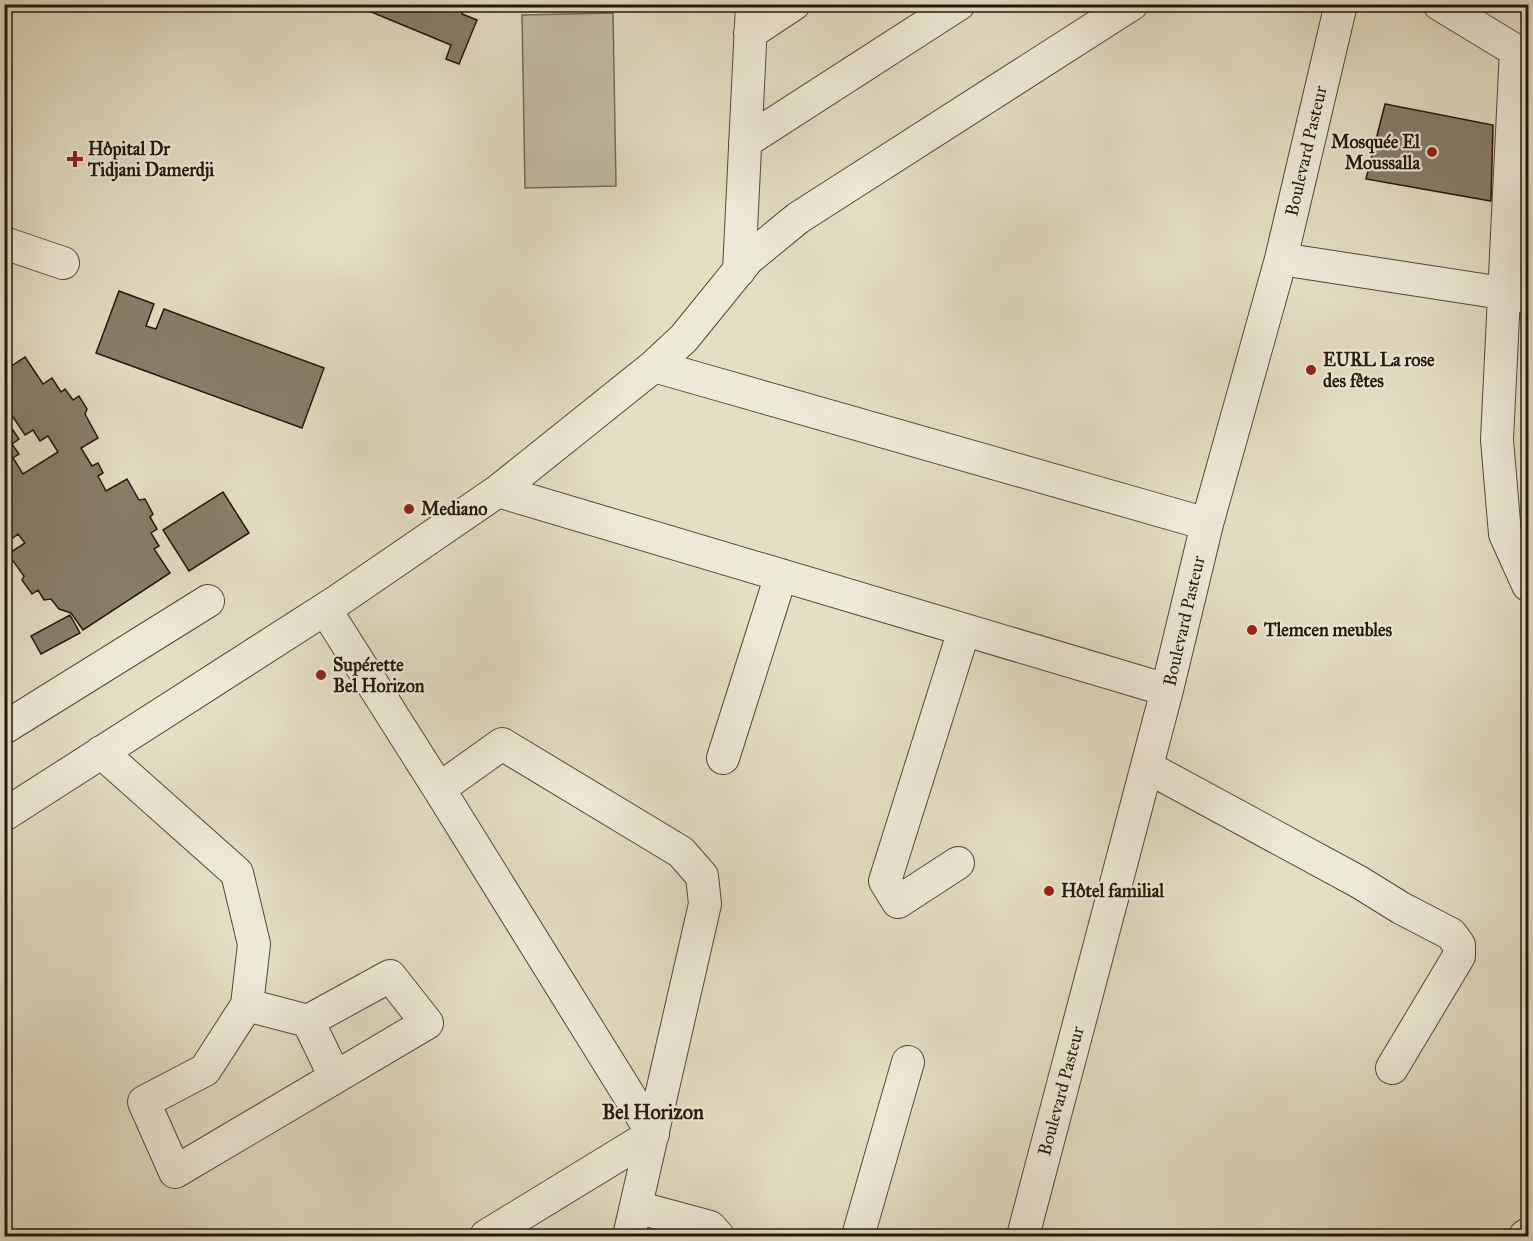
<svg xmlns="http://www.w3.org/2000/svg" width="1533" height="1241" font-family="'IM FELL Great Primer',serif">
<rect width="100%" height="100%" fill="#e4ddc2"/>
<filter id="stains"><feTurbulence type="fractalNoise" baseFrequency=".00333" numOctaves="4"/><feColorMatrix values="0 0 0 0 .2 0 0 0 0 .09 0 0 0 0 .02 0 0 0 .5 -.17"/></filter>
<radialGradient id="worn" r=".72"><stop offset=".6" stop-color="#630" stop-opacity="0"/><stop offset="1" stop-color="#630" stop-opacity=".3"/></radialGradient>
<path fill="#c4bca3" stroke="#746a58" stroke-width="1.5" d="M613,13L616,186L525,188L522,15Z"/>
<path fill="#887e6b" stroke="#25180c" stroke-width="1.5" d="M352,4H466L462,14L477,20L459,64L446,59L451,45Z
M1385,104L1493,125L1491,201L1366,179Z
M119,291L154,304L146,326L156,329L164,309L324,368L302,428L96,353Z
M25,357L43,384L52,378L61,392L65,389L73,400L79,396L87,409L85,414L98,438L81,448L92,466L98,463L103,473L98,476L106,491L127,479L139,500L145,499L153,514L150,517L157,529L151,533L159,546L154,549L170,573L83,630L71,613L59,609L51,599L44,600L38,590L32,594L22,580L24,576L8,554L25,543L18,534L13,538L4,526V517L7,515L4,512V417L19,439L12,444L19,454L13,458L23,474L58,452L48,436L40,441L33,430L25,435L9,411L4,413V371Z
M223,492L249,533L189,571L163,530Z
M70,615L80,633L41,654L31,636Z"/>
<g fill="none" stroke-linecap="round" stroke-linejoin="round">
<g stroke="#55493a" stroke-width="34">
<path id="minor" d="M1439,4L1528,58
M750,33L794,4
M1516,50L1497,440L1505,534L1528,585
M745,142L959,4
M4,243L63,263
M1281,259L1528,297
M739,271L752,4
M654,366L1207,524
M498,491L1167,690
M325,609L439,789L653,1134L486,1236
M4,728L208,601
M101,752L237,873L254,944L247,1005L205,1070L144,1102L175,1172L427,1023L390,976L308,1021L247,1005
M723,758L781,575
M1147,767L1359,882L1401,908L1451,934L1459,945V956L1392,1068
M439,789L502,744L681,852L702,876L705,904L629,1236
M4,815L339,600L498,491L654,366L684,338L748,259L798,218L1132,4
M958,863L898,902L885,881L964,630
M308,1021L335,1077
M636,1207L710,1227L718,1236
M858,1236L908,1062
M1023,1236L1167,690L1207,524L1281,259L1341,4
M1525,1236L1528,1234"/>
</g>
<use href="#minor" stroke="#ede9d7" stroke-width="32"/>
</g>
<g fill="#8f2418" stroke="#ede9d7" stroke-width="2">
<circle cx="1432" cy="152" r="6"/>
<path d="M72 150h6v6h6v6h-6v6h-6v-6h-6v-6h6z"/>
<circle cx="1311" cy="370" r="6"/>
<circle cx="409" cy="509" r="6"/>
<circle cx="1252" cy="630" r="6"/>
<circle cx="321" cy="675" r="6"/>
<circle cx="1049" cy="891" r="6"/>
</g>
<g text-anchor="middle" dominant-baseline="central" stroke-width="4.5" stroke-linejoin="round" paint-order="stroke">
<g font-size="18" font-weight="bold" fill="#25180c" stroke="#ede9d7" text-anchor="start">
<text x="1420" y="142" text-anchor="end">Mosquée El<tspan x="1420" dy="21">Moussalla</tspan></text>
<text x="88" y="149">Hôpital Dr<tspan x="88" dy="21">Tidjani Damerdji</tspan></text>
<text x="1323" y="360">EURL La rose<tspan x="1323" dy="21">des fêtes</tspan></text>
<text x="421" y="509">Mediano</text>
<text x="1264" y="630">Tlemcen meubles</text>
<text x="333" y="665">Supérette<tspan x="333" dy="21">Bel Horizon</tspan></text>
<text x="1061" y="891">Hôtel familial</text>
</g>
<g font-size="18" fill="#25180c" stroke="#ede9d7">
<text transform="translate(1306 151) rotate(-77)">Boulevard Pasteur</text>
<text transform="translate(1184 621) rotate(-77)">Boulevard Pasteur</text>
<text transform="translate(1061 1091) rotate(-75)">Boulevard Pasteur</text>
</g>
<g font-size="20" font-weight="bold" fill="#25180c" stroke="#ede9d7">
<text x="653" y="1112">Bel Horizon</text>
</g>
</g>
<rect width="1533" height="1241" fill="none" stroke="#e4ddc2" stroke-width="24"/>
<rect x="6" y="6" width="1521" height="1229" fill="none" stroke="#25180c" stroke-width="3"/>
<rect x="12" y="12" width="1509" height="1217" fill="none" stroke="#25180c" stroke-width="1.5"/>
<rect width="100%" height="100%" filter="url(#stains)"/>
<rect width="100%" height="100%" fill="url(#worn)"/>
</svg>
